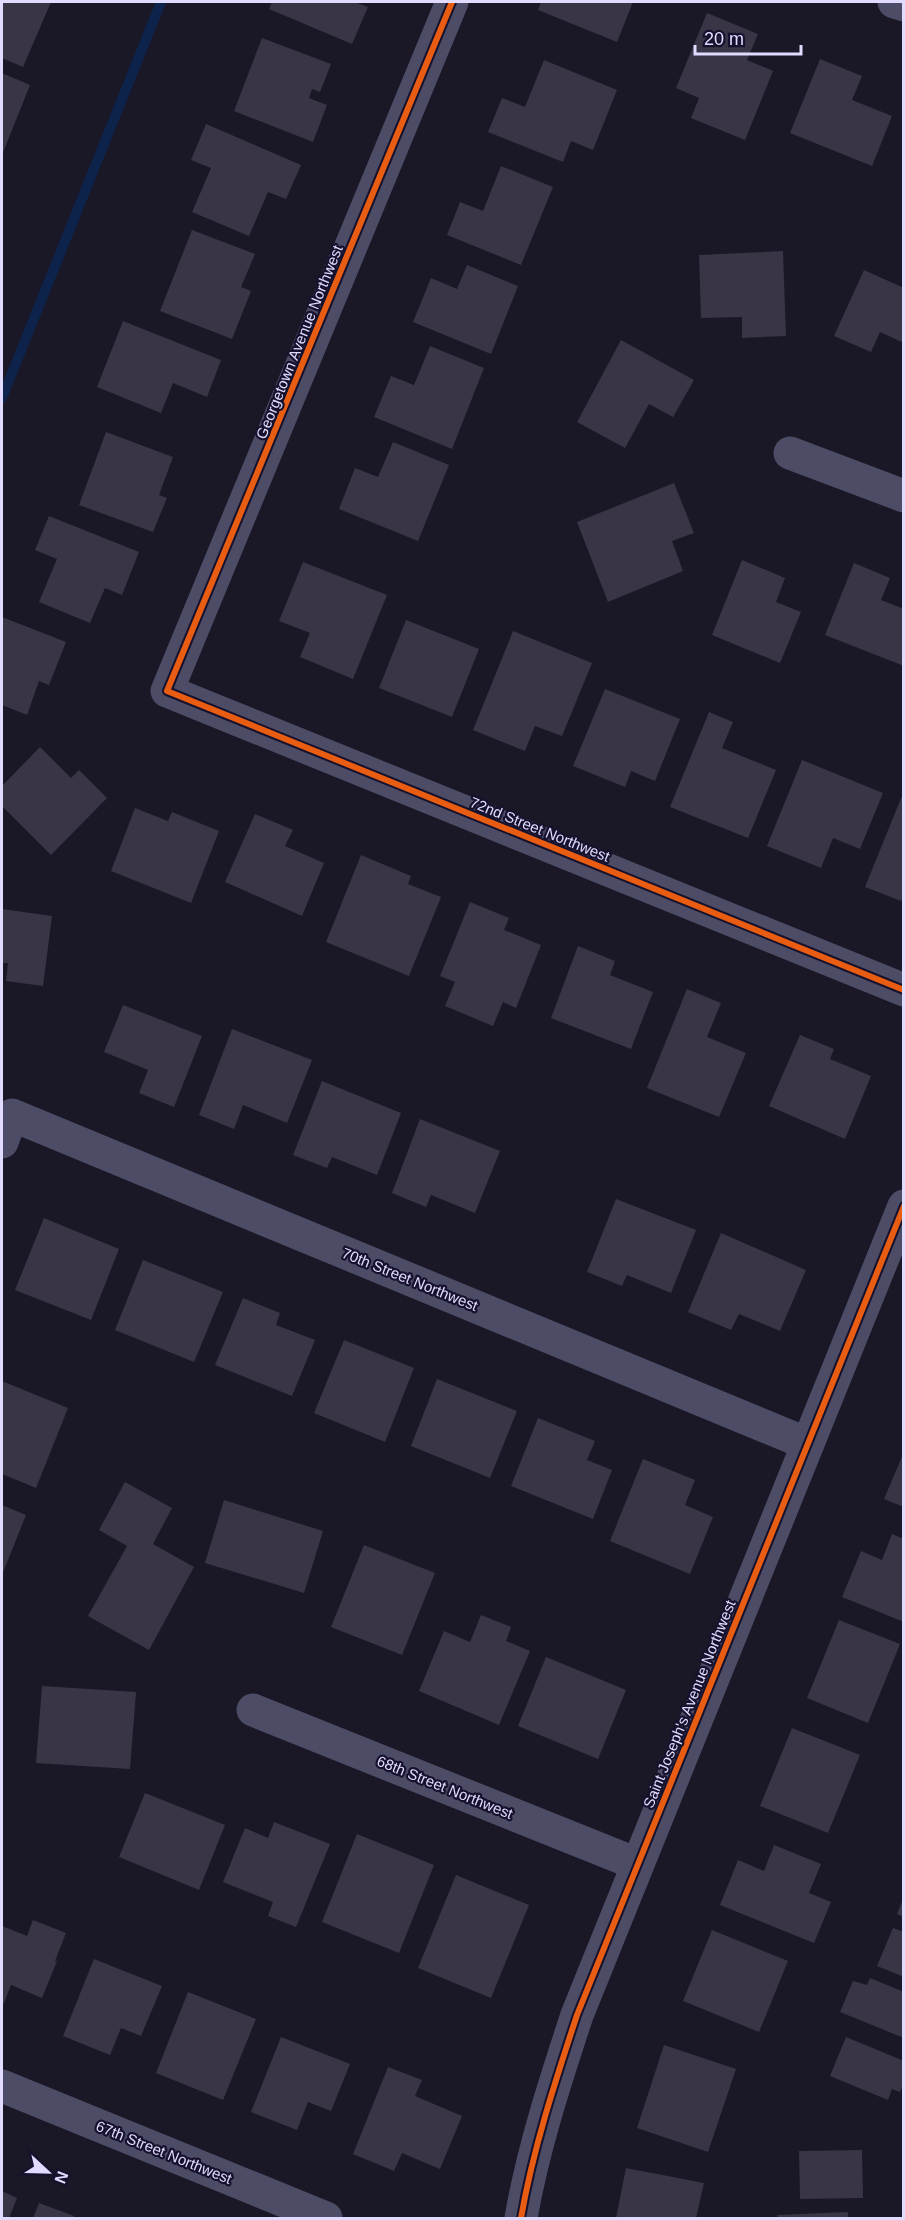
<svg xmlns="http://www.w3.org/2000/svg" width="905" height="2220" font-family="Arial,sans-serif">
<rect width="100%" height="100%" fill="#1a1726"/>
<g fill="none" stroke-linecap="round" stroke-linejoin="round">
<path stroke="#0d234b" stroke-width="10" d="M2,398L161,2"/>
</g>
<path fill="#393547" d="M2,2H51L23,67L2,58Z
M272,2H354L368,7L352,44L269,9Z
M541,2H633L617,42L538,10Z
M707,13L758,34L747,60L773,71L745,140L691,118L699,98L676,88Z
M262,38L331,64L320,92L312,89L309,98L327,105L313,142L234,111Z
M820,59L862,76L852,100L892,116L872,166L790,133Z
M544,60L617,90L593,150L571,141L563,162L488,132L502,98L525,107Z
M2,73L30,85L2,155Z
M206,124L301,165L286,199L268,192L249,236L192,212L211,168L191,160Z
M501,166L553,187L521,265L447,235L460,202L483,211Z
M192,230L255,254L241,287L251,291L232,339L160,311Z
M783,251L786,336L742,338V317L701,318L699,255Z
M467,265L518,286L491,354L413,322L431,278L457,289Z
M864,270L904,288V343L880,332L871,352L834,336Z
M123,321L221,360L207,397L173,383L161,413L97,387Z
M621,340L694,380L673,417L649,404L625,448L577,422Z
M430,346L484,368L452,449L374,417L391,376L414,385Z
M106,432L173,457L159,495L167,498L153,532L79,505Z
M393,442L449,465L418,541L339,509L355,468L378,477Z
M674,483L694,533L672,541L683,571L608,602L577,522Z
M49,516L139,552L122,595L105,588L90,623L39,602L57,559L35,550Z
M742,560L785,578L776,602L801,612L780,663L712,635Z
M303,562L387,595L353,679L300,657L310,633L279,621Z
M854,563L890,578L881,600L904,609V666L825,635Z
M2,617L66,642L49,685L39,681L27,715L2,705Z
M406,620L479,649L452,717L379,688Z
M513,631L592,663L562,736L535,726L525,751L473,730Z
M605,689L680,719L655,781L631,771L625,787L573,766Z
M709,712L733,722L722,748L776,770L748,838L670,807Z
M40,747L71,778L79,770L107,798L51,855L2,806V786Z
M802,760L883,793L860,849L833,838L821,868L767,846Z
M904,791V895L901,901L865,887Z
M135,808L168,821L172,812L219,831L191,903L111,871Z
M255,814L293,830L285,846L324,863L302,916L225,882Z
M361,855L411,876L408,884L441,897L409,976L326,942Z
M470,902L509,918L504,930L541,945L516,1008L503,1002L493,1026L445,1006L455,982L440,976Z
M2,909L52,916L43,986L6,981L8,963H2Z
M578,946L615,961L610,975L653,992L631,1049L551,1018Z
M687,989L721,1003L707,1037L746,1053L719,1117L647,1088Z
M123,1005L202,1036L174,1107L139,1093L148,1070L104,1052Z
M232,1029L312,1060L287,1123L243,1105L234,1129L199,1115Z
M800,1035L834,1049L830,1059L871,1076L845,1139L769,1106Z
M322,1081L401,1113L377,1175L332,1157L327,1168L293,1155Z
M420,1119L500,1151L475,1213L431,1195L426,1207L392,1193Z
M616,1199L696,1230L671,1293L627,1275L622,1286L587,1272Z
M44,1218L119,1249L91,1320L15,1290Z
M721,1233L806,1270L780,1331L739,1314L731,1330L688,1312Z
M143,1260L223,1292L194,1362L115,1330Z
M243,1298L280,1313L276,1325L315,1340L292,1396L215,1365Z
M344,1340L414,1368L385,1442L314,1413Z
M437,1379L517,1411L490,1478L411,1446Z
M2,1381L68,1408L36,1488L2,1474Z
M538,1418L595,1441L587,1460L612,1470L593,1519L511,1486Z
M904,1452V1507L884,1499Z
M643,1459L695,1480L685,1505L713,1517L690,1574L610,1541Z
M125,1482L172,1508L153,1544L194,1567L149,1650L88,1616L127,1546L99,1530Z
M224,1500L323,1531L304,1593L205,1563Z
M2,1505L26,1515L2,1575Z
M892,1534L904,1539V1622L842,1597L861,1551L882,1560Z
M364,1545L435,1573L402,1655L331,1627Z
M481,1615L511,1627L506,1641L530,1651L499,1725L419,1691L444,1631L470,1642Z
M839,1620L900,1644L868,1723L807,1698Z
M546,1657L626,1690L598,1759L518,1726Z
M42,1686L136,1692L130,1769L36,1763Z
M792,1728L860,1755L828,1833L760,1806Z
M145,1793L225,1825L199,1890L119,1857Z
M274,1822L330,1844L296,1927L268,1916L273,1902L223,1882L245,1828L268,1838Z
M357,1834L434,1865L399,1953L322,1922Z
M774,1845L821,1864L809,1893L831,1902L814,1943L720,1905L738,1860L764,1871Z
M456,1875L529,1905L491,1998L418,1968Z
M903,1899H904V1917L897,1914Z
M33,1920L66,1933L55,1961H57L42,1998L11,1985L2,2008V1926L27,1936Z
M893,1928L904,1932V1977L877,1966Z
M712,1930L788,1961L759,2032L683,2001Z
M94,1959L162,1986L141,2036L121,2028L110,2055L63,2036Z
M870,1978L904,1992V2038L840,2012L853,1981L867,1985Z
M188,1992L256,2019L223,2100L156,2073Z
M281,2037L350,2064L331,2111L308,2102L297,2130L251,2112Z
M846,2037L904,2061V2083L900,2092L892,2089L888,2100L830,2076Z
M664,2045L736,2069L708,2152L637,2128Z
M388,2067L422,2080L415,2096L462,2116L440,2169L402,2153L394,2171L353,2154Z
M862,2150L863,2198L800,2199L799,2151Z
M626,2168L704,2183L696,2218H616Z
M2,2191L17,2198L9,2218H2Z
M39,2203L74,2216L73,2218H33Z
M848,2212V2218H778L777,2215Z"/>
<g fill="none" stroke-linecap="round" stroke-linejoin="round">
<path stroke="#4d4c66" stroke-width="33" d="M452,2L167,691L904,990
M894,2L904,5
M790,453L904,496
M2,1142L12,1115L808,1444
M253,1710L637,1864
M2,2086L326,2218
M521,2218C533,2149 555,2082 577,2015L904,1206"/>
<g stroke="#16112c" stroke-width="10">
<path id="cycleway" d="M452,2L167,691L904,990
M521,2218C533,2149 555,2082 577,2015L904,1206"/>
</g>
<use href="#cycleway" stroke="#e95d12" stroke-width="6"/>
</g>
<g text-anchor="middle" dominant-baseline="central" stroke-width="4.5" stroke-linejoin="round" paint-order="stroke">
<g font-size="15" fill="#e0dbff" stroke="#16112c">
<text transform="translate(299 342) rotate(-68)">Georgetown Avenue Northwest</text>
<text transform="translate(540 829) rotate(22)">72nd Street Northwest</text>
<text transform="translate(410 1279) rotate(22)">70th Street Northwest</text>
<text transform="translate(689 1704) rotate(-68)">Saint Joseph's Avenue Northwest</text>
<text transform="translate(445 1787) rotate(22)">68th Street Northwest</text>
<text transform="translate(164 2152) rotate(22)">67th Street Northwest</text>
</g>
</g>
<rect width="905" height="2220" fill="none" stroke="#e0dbff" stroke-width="6"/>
<g transform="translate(48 2172) rotate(112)" stroke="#16112c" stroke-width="4.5" paint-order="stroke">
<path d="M0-4.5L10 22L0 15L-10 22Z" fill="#e0dbff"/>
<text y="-9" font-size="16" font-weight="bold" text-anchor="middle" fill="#e0dbff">N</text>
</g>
<path d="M695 45v9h106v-9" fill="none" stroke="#e0dbff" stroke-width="3"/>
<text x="704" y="45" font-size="18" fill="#e0dbff" stroke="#16112c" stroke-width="4.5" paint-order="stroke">20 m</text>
</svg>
